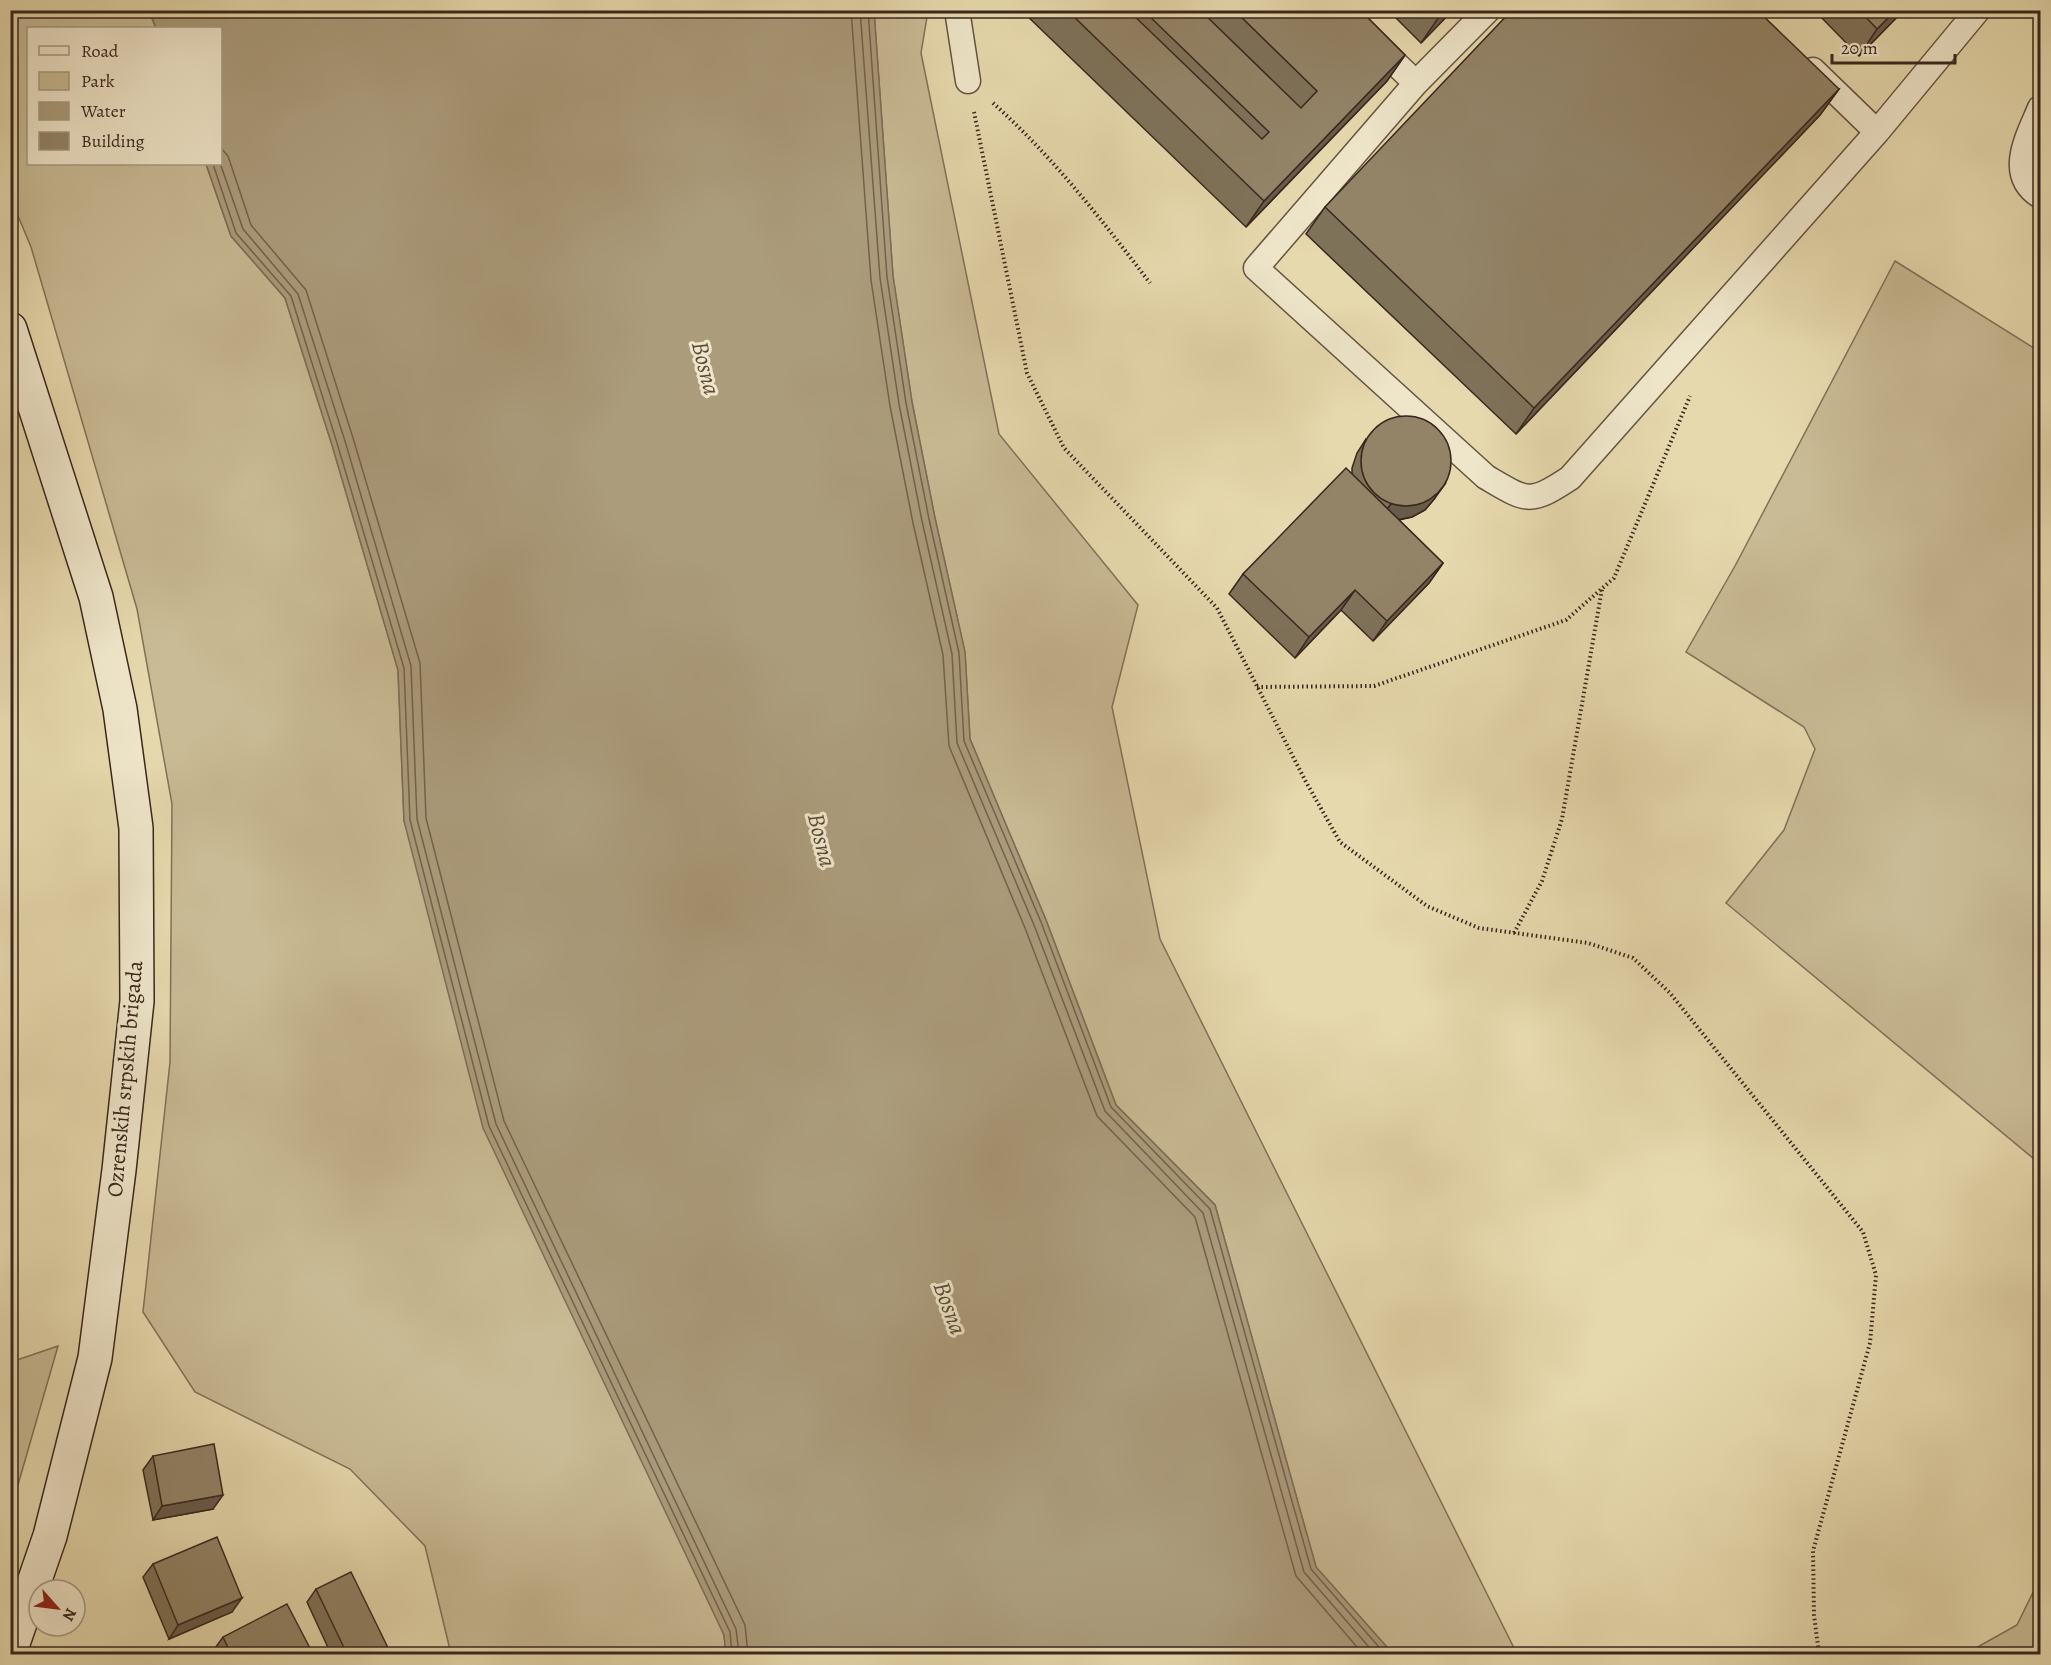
<svg xmlns="http://www.w3.org/2000/svg" width="2051" height="1665" font-family="Alegreya,serif">
<rect width="100%" height="100%" fill="#e6d9ad"/>
<filter id="stains"><feTurbulence type="fractalNoise" baseFrequency=".00333" numOctaves="4"/><feColorMatrix values="0 0 0 0 .2 0 0 0 0 .09 0 0 0 0 .02 0 0 0 .5 -.17"/></filter>
<radialGradient id="worn" r=".72"><stop offset=".6" stop-color="#630" stop-opacity="0"/><stop offset="1" stop-color="#630" stop-opacity=".3"/></radialGradient>
<path fill="#c9bb95" stroke="#81715a" stroke-width="1.5" d="M10,11H149L156,28H28V164H206L231,236L285,298L332,445L398,670L404,821L724,1635L726,1654H451L425,1546L350,1469L195,1392L143,1312L170,1062L172,804L137,609L31,247L11,199Z
M874,11H928L921,53L999,434L1138,605L1112,707L1160,939L1517,1654H1393L1316,1567L1215,1205L1116,1105L1046,920L970,739L965,652L935,518L912,402L893,276Z
M1895,261L2040,352V1164L1726,903L1784,830L1815,749L1804,727L1686,652L1735,566Z
M58,1346L11,1509V1362Z
M2040,1578V1654H1965L2017,1625Z"/>
<path fill="#ab9c7c" stroke="#7d6d56" stroke-width="1.5" d="M149,11H874L893,276L912,402L935,518L965,652L970,739L1046,920L1116,1105L1215,1205L1316,1567L1393,1654H726L724,1635L483,1128L404,821L398,670L332,445L285,298L231,236L206,164H220V28H156Z"/>
<g fill="none" stroke-linecap="round" stroke-linejoin="round">
<path stroke="#72624d" stroke-width="1.5" d="M851,10L871,280L890,406L913,523L943,655L949,746L1025,928L1097,1116L1195,1217L1296,1576L1363,1654
M860,10L880,278L899,404L922,521L952,654L957,743L1034,925L1105,1111L1203,1213L1304,1572L1375,1654
M868,10L887,277L906,403L929,519L959,653L964,741L1041,922L1111,1107L1210,1209L1311,1569L1385,1654
M220,147L228,156L251,225L306,290L353,438L420,663L426,818L504,1121L745,1625L748,1654
M220,163L243,229L298,294L345,441L411,666L417,819L496,1124L736,1629L739,1654
M213,164L236,233L291,296L337,443L404,668L410,820L489,1126L730,1632L732,1654"/>
<g stroke="#645442" stroke-width="27">
<path id="service" d="M957,10L968,81
M1339,10L1416,83
M1488,10L1416,83L1256,268L1486,477C1527,501 1529,505 1570,478L1877,132L1978,10
M1813,70L1877,132
M2040,108C2028,137 2006,174 2040,196"/>
</g>
<g stroke="#39271e" stroke-width="36">
<path id="secondary" d="M10,329L96,597L120,709L136,828L137,1001L119,1170L95,1358L50,1536L10,1652"/>
</g>
<path stroke="#39271e" stroke-width="4" stroke-dasharray="1.5 3" stroke-linecap="butt" d="M993,103C1053,157 1101,219 1150,283
M974,112L1027,373L1064,448L1217,608L1306,782L1340,842L1427,906L1479,928L1588,943L1633,958L1670,993L1863,1232L1876,1275L1870,1343L1813,1551L1814,1615L1819,1654
M1257,687L1374,686L1566,620L1614,578L1690,396
M1514,933L1542,881L1562,819L1602,589"/>
<use href="#service" stroke="#efe6ca" stroke-width="24"/>
<use href="#secondary" stroke="#efe6ca" stroke-width="33"/>
</g>
<path fill="#7e7259" stroke="#39271e" stroke-width="1.5" d="M1021,10H1360L1405,55L1387,81L1246,227Z
M1388,10H1453L1421,43Z
M1814,10H1904L1859,56Z
M1839,89L1820,115L1516,434L1306,234L1325,207Z
M1366,439L1435,498L1425,510L1412,517L1399,520L1443,563L1429,583L1373,641L1341,610L1295,658L1229,594L1243,574L1352,474V468L1357,453Z
M153,1456L213,1509L153,1520L143,1470Z
M153,1564L232,1612L169,1639L143,1577Z
M316,1589L391,1654H331L307,1602Z
M223,1637L313,1654H214L213,1651Z"/>
<path fill="#675c49" stroke="#39271e" stroke-width="1.5" d="M1445,10H1453L1421,43L1439,17Z
M1896,10H1904L1859,56L1877,29Z
M1405,55L1387,81L1246,227L1264,201Z
M1839,89L1820,115L1516,434L1534,408Z
M1445,484L1435,498L1425,510L1412,517L1396,520L1381,517L1391,504Z
M1443,563L1429,583L1373,641L1387,621Z
M1355,590L1341,610L1295,658L1309,637Z
M223,1495L213,1509L153,1520L162,1506Z
M242,1598L232,1612L169,1639L178,1625Z"/>
<path fill="#938468" stroke="#39271e" stroke-width="1.5" d="M1067,10H1128L1262,139L1269,132L1143,10H1200L1301,108L1317,91L1234,10H1360L1405,55L1264,201Z
M1433,10H1445L1439,17Z
M1512,10H1757L1839,89L1534,408L1325,207Z
M1859,10H1896L1877,29Z
M1361 461a45 45 0 1 1 90 0a45 45 0 1 1-90 0Z
M1346,468L1443,563L1387,621L1355,590L1309,637L1243,574Z
M214,1444L223,1495L162,1506L153,1456Z
M217,1537L242,1598L178,1625L153,1564Z
M351,1572L391,1654H347L316,1589Z
M287,1604L313,1654H231L223,1637Z"/>
<g text-anchor="middle" dominant-baseline="central" stroke-width="6" stroke-linejoin="round" paint-order="stroke">
<g font-size="22" fill="#39271e" stroke="#efe6ca">
<text transform="translate(125 1079) rotate(-85)">Ozrenskih srpskih brigada</text>
</g>
<g font-size="24" font-style="italic" fill="#5b4a3a" stroke="#efe6ca">
<text transform="translate(706 368) rotate(76)">Bosna</text>
<text transform="translate(822 840) rotate(76)">Bosna</text>
<text transform="translate(950 1308) rotate(70)">Bosna</text>
</g>
</g>
<rect width="2051" height="1665" fill="none" stroke="#e6d9ad" stroke-width="36"/>
<rect x="12" y="12" width="2027" height="1641" fill="none" stroke="#39271e" stroke-width="3"/>
<rect x="18" y="18" width="2015" height="1629" fill="none" stroke="#39271e" stroke-width="1.5"/>
<rect x="27" y="27" width="195" height="138" fill="#efe6ca" stroke="#a69a85" stroke-width="1.5"/>
<rect x="39" y="46" width="30" height="9" fill="#efe6ca" stroke="#a69a85" stroke-width="1.5"/>
<text x="81" y="57" font-size="18" fill="#39271e">Road</text>
<rect x="39" y="72" width="30" height="18" fill="#c9bb95" stroke="#a69a85" stroke-width="1.5"/>
<text x="81" y="87" font-size="18" fill="#39271e">Park</text>
<rect x="39" y="102" width="30" height="18" fill="#ab9c7c" stroke="#a69a85" stroke-width="1.5"/>
<text x="81" y="117" font-size="18" fill="#39271e">Water</text>
<rect x="39" y="132" width="30" height="18" fill="#938468" stroke="#a69a85" stroke-width="1.5"/>
<text x="81" y="147" font-size="18" fill="#39271e">Building</text>
<g transform="translate(57 1608) rotate(118)"><circle r="28" fill="#efe6ca" stroke="#a69a85" stroke-width="1.5"/>
<path d="M0-4.5L10 22L0 15L-10 22Z" fill="#8f2418"/>
<text y="-9" font-size="16" font-weight="bold" text-anchor="middle" fill="#39271e">N</text>
</g>
<path d="M1832 54v9h123v-9" fill="none" stroke="#39271e" stroke-width="3"/>
<text x="1841" y="54" font-size="18" fill="#39271e" stroke="#efe6ca" stroke-width="4.5" paint-order="stroke">20 m</text>
<rect width="100%" height="100%" filter="url(#stains)"/>
<rect width="100%" height="100%" fill="url(#worn)"/>
</svg>
